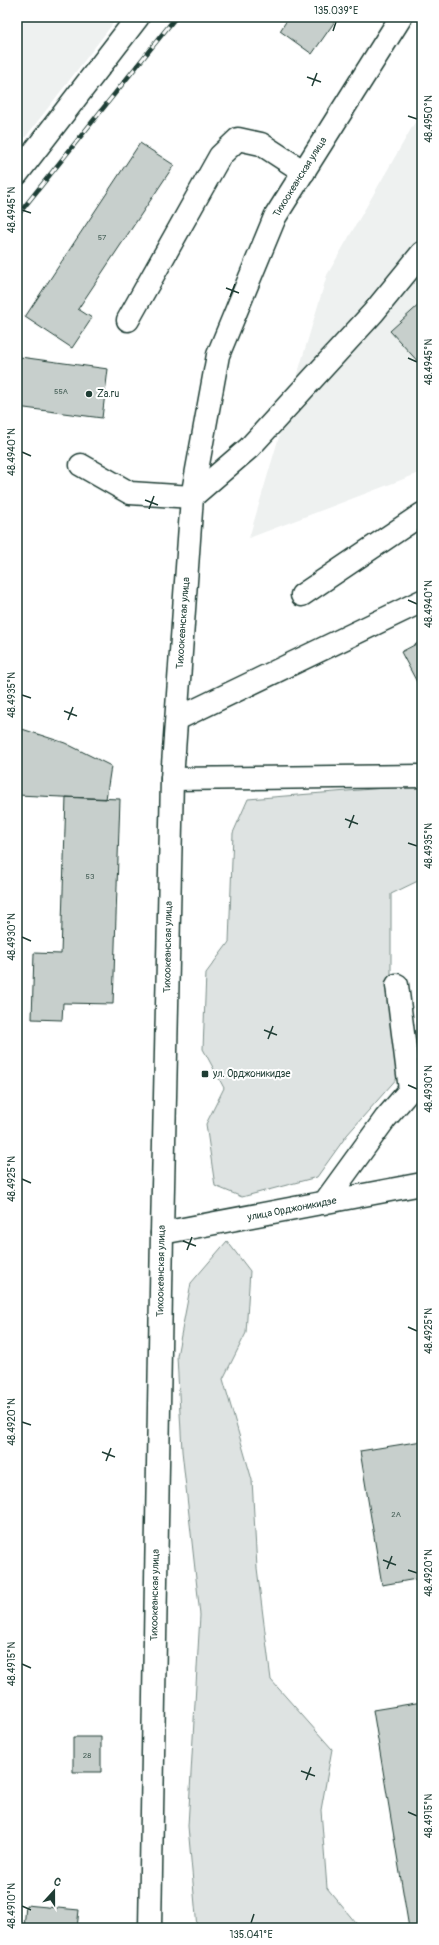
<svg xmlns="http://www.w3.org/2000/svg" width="439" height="1945" font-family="Pangolin,sans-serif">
<rect width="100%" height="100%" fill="#fff"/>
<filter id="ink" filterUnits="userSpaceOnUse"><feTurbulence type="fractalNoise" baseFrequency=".025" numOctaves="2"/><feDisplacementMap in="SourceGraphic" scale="8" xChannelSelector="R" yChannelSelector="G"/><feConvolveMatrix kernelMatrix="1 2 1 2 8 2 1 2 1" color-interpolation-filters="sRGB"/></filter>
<g filter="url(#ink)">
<path fill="#eef1f0" d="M17,17H118L17,148Z
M422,110V472L249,538L327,275Z"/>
<path fill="#dee3e2" stroke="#7e908b" d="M422,785V879L391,894V1020L399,1076L347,1135L317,1177L242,1197L215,1186L206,1124L224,1088L203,1049L206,973L229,942L233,833L248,799Z
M227,1241L250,1271L246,1333L223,1379L252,1480L257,1568L271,1680L332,1749L321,1810L327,1888L360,1928H197L188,1826L200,1615L182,1451L177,1356L191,1283Z"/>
<path fill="#c7cfcc" stroke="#1f3d34" d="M289,17H338L312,54L280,31Z
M140,143L174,165L78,309L92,318L72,348L25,317Z
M422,302V366L390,331Z
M20,357L108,369L102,418L17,407V376Z
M422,641V681L418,684L401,652Z
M22,729L65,743L111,766L106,799L17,795V746Z
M66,797L120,799L113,1004L63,1003L62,1020L32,1019L34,953L61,954Z
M422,1441V1578L382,1585L360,1451Z
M422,1702V1928H409L373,1710Z
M73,1737H101V1772H73Z
M26,1905L79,1910L77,1928H24Z"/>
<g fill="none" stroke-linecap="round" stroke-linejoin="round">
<g stroke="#1f3d34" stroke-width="25">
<path id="minor" d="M17,174L138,17
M128,320L220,156L238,139L261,144L304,172
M81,465L130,493L192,497L249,448L373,313L422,253
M302,595L422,514
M177,719L422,601
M172,779L422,776
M324,1203L385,1119L410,1090L397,985
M162,1233L422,1184"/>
</g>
<g stroke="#1f3d34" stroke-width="25">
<path id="major" d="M150,1928L162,1233L172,779L192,497L218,355L275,217L401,17"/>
</g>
<use href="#minor" stroke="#fff" stroke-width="22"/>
<use href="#major" stroke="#fff" stroke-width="22"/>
<g stroke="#1f3d34" stroke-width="4.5">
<path id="rail" d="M17,216L176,17"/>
</g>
<use href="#rail" stroke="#fff" stroke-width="3" stroke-dasharray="9" stroke-linecap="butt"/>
</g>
</g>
<path fill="none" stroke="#1f3d34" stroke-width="1.5" d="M333,31L336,22M307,77L321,82M312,86L317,73M408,116L417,119M22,210L31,213M226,288L239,293M230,297L235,284M408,358L417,362M22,452L31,456M145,500L158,505M149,509L154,496M408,600L417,604M22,695L31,698M64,711L77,716M68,720L73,707M345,819L358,824M349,828L354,815M408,843L417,846M22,937L31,941M264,1030L277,1035M268,1039L273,1026M408,1085L417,1089M22,1179L31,1183M183,1241L196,1246M187,1250L192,1237M408,1327L417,1331M22,1422L31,1425M102,1452L115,1457M106,1461L111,1448M383,1560L396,1565M387,1569L392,1556M408,1570L417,1573M22,1664L31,1668M301,1771L315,1776M306,1780L311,1767M408,1812L417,1816M22,1906L31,1910M251,1923L254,1914"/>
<g fill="#1f3d34" stroke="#fff" stroke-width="1.5">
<circle cx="89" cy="394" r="4"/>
<rect x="201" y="1070" width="8" height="8" rx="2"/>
</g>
<g text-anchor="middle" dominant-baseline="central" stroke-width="4" stroke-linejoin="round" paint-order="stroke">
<g font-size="8" fill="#49625a">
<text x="102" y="237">57</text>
<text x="61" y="391">55А</text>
<text x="90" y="876">53</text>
<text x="396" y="1514">2А</text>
<text x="87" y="1755">28</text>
</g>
<g font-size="10" fill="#1f3d34" stroke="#fff">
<text transform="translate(300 177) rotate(-58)">Тихоокеанская улица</text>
<text transform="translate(183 623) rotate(-86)">Тихоокеанская улица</text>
<text transform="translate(168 947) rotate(-89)">Тихоокеанская улица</text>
<text transform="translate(292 1209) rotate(-11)">улица Орджоникидзе</text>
<text transform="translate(161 1271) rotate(-89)">Тихоокеанская улица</text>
<text transform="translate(155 1595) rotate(-89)">Тихоокеанская улица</text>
</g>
<g font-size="10" fill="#1f3d34" stroke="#fff" text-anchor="start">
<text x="97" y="394">Za.ru</text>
<text x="213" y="1074">ул. Орджоникидзе</text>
</g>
</g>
<rect width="439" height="1945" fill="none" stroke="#fff" stroke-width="44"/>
<g transform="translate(54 1891) rotate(21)" stroke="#ffffff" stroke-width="3" paint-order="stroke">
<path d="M0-3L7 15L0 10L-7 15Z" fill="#1f3d34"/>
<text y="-6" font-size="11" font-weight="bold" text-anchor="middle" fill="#1f3d34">С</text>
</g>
<rect x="22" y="22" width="395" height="1901" fill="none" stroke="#1f3d34" stroke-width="1.5"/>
<g font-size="10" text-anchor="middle" fill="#1f3d34">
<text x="336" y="14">135.039°E</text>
<text transform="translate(428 119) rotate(-90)" y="4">48.4950°N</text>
<text transform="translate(11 210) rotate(-90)" y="4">48.4945°N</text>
<text transform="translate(428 362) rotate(-90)" y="4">48.4945°N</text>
<text transform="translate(11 452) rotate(-90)" y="4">48.4940°N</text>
<text transform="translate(428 604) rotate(-90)" y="4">48.4940°N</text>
<text transform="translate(11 695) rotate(-90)" y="4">48.4935°N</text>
<text transform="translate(428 846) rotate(-90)" y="4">48.4935°N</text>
<text transform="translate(11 937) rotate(-90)" y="4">48.4930°N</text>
<text transform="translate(428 1089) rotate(-90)" y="4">48.4930°N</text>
<text transform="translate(11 1179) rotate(-90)" y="4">48.4925°N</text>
<text transform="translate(428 1331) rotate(-90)" y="4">48.4925°N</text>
<text transform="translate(11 1422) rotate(-90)" y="4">48.4920°N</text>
<text transform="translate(428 1573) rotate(-90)" y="4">48.4920°N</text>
<text transform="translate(11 1664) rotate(-90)" y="4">48.4915°N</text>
<text transform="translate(428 1816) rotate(-90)" y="4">48.4915°N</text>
<text transform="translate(11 1906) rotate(-90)" y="4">48.4910°N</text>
<text x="251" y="1938">135.041°E</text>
</g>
</svg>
